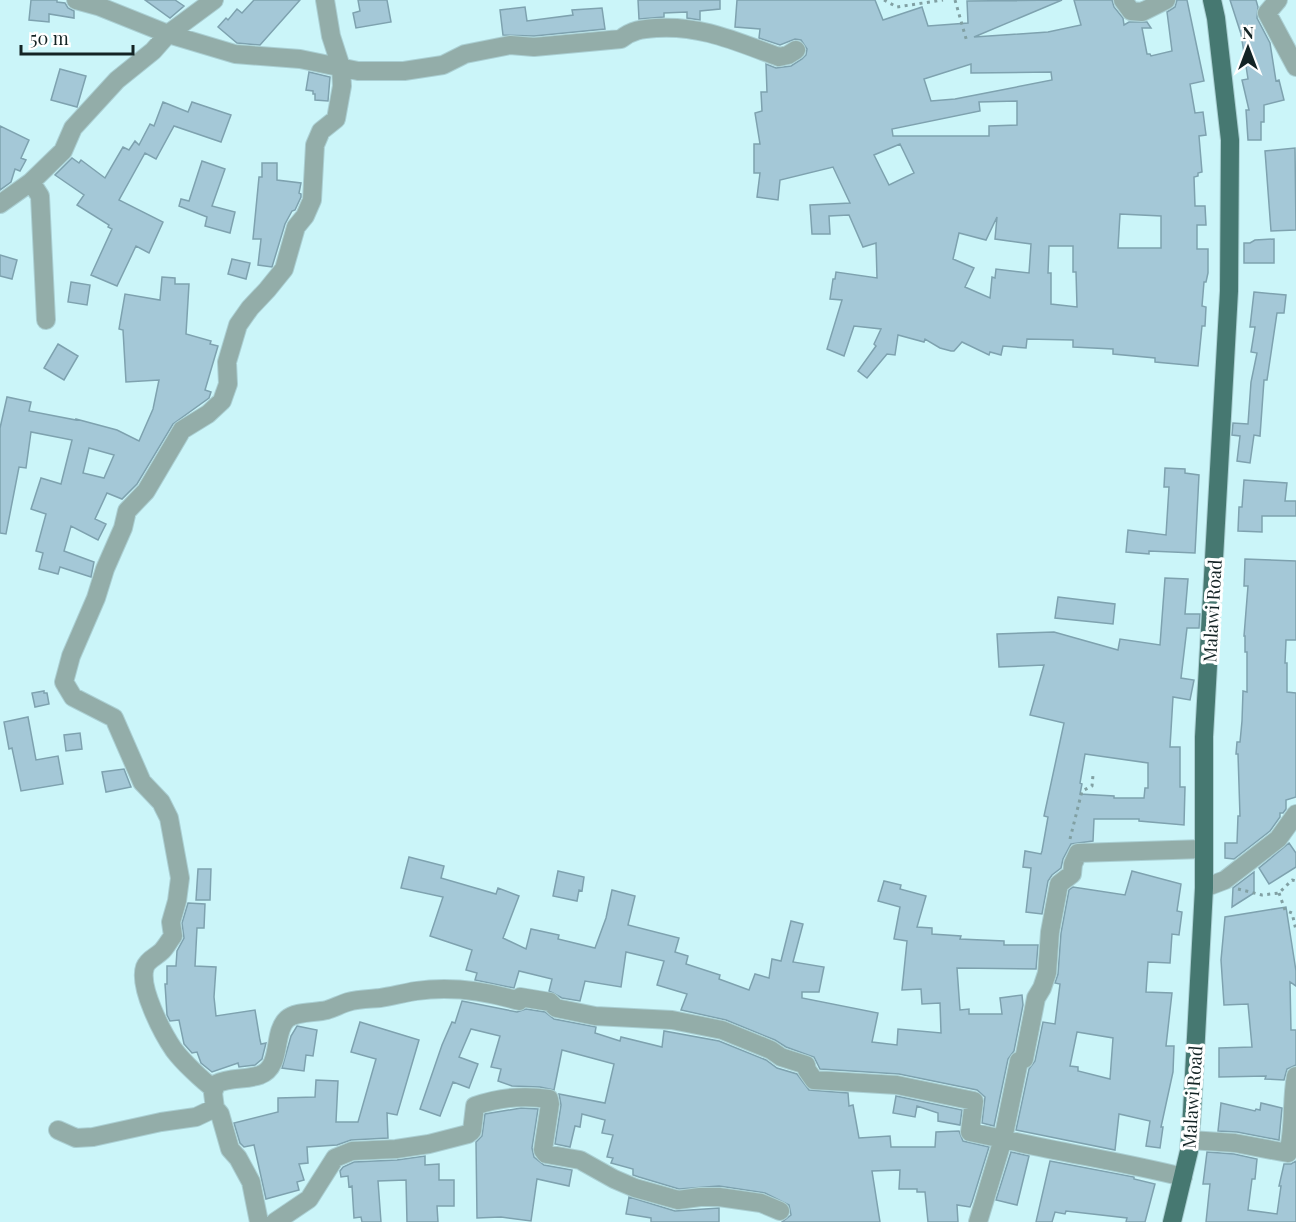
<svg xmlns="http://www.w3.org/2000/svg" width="1296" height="1222" font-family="'Playfair Display',serif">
<rect width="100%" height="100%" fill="#cbf5f9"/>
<path fill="#a4c8d7" stroke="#7ea2af" stroke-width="1.5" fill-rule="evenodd" d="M31,0H57V2L65,3L68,8L74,11V18L49,14V22L29,20Z
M145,0H175L184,6L170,18Z
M254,0H300L260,45L237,43L218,27L226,18L228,20L237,9L242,13Z
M358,0H387L391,22L356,28L353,13L360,11Z
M638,0H720V9L700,11V20L687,18V12L664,13V17L639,19Z
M737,0H875L883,20L922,7L928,26L968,23L967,1L1062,0L974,37L1048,32L1081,25L1074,0H1112L1114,7L1123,18L1124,25L1129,22H1147L1151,28H1142L1147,54H1150L1151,56L1172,51L1167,12L1175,7L1177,0H1187L1204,81L1190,84L1195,113L1203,112L1206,135L1199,136L1202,172L1198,173V176L1194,177L1195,206H1205L1206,225H1197V249H1208V273L1206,282H1204L1202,306L1206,307L1205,326H1202L1198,366L1155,362V358L1113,354V349L1073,347V340L1027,339L1026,348L1003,346L1001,355L990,352L989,355L962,342L954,351H951L940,348L925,339L924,342L898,335L895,355L887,354L867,378L858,371L876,346L874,344L881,329L854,326L844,356L827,349L842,300L830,299L833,279H835L836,272L877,278L876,243L863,247L849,215L829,216L830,234H812L810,205L850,203L833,167L780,180L778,200L757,197L760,173H754V144H760L755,113L762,111L761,92H767L766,64L776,68L791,66L802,59L806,55L807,49L801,40L795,39L780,45L759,38L760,29L735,27ZM971,64V73L1051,72L1052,80L955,99L931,101L924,79ZM1017,101V125L989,126V136H893L892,129L980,111L979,102ZM900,144L914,173L889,185L874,155ZM1120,214L1161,216V248H1118ZM997,217L995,239L1031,244L1029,273L996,269L995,278L992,277L990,298L965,287L974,268L953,259L959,233L986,240ZM1049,246H1073V272H1076L1077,307L1051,304V273H1048Z
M1230,0H1256L1258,7L1257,18L1270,43L1276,81L1279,80L1284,100L1264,105V122H1261V140H1248L1246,110H1249L1242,80L1248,79L1241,34Z
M525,7L527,21L573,15L572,10L602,8L605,29L534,36L503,35L500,10Z
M60,69L86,76L77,107L51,100Z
M309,72L330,77L328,101L315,100V94H313V91L306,90Z
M163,102L188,112L192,102L231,115L221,142L174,126L156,159L145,153L119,200L163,222L149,253L136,246L117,286L91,275L112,229L108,227L109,225L77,205L84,195L55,175L72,158L79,163L81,160L105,178L123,147L129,150L135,141L139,145L150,124L154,126Z
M0,126L29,140L21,158L26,160L20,171L15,169L11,182L0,190Z
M1295,148L1296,230L1271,231L1265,151Z
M202,161L225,169L212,206L235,212L230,233L205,226L207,217L179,206L181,199L189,201Z
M262,163H277V180L301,183L299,193L301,194V197L295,210L292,211L285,224L272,267L258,265L261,239H253L259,177H262Z
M1274,239V263H1244V243H1250L1255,240Z
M0,255L17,260L12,279L0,276Z
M232,259L250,263L246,279L228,274Z
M162,277L175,278V284H189L186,334L211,341L210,344L218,346L205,390L211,392L209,398L173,424L137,484L122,499L107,493L95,519L106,524L98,540L71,526L64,551L94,562L91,577L60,567L58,574L39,569L43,553L36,551L46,514L31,509L41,478L61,484L72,440L31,432L26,468L19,467L6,534L0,533V428L7,397L31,402L29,411L76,420V419L117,430L139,441L153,409L159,380L126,382L123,330L119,329L125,294L160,300ZM89,448L114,455L104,478L83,473Z
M71,282L90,285L87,305L68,302Z
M1254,292L1286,295L1284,313H1277L1267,380H1264L1260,436L1254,435L1250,463L1237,461L1240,436L1232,435L1233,423L1248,424L1251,382L1257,353L1251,352L1255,327H1250Z
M58,344L78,356L64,380L44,368Z
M1165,468L1185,469V473L1199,475L1195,553L1149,551V554L1126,552L1128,530L1166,535L1169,487H1164Z
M1244,480L1287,483L1285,501H1296V516H1262V532L1238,531L1239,507H1242Z
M1245,559L1296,561V640H1286L1285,663H1287V692L1296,693V797L1286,800V809L1283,813H1280V817L1270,831L1234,859L1225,858V843H1237L1238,816H1240L1238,754H1236L1237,742H1240L1242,721L1243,691L1247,692V652H1245V636H1244L1248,586H1244Z
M1165,578L1188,579L1185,614H1200L1199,628H1187L1181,678L1194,680L1190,700L1173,697L1170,747H1180V787H1185L1184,825L1139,821V819H1094L1093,841L1071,844L1063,859L1061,868L1052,875L1048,881L1042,914L1026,912L1031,868L1023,867L1025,851L1041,854L1042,851L1048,817L1044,816L1064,723L1030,715L1044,665L999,667L997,634L1054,632L1118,650L1120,639L1160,645ZM1085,754L1148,763V788H1145L1144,798H1114V796L1080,794L1082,784L1080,783Z
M1058,597L1115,604L1113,624L1055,618Z
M44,691V693H47L49,704L35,707L32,693Z
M28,717L36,760L58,756L63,784L21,791L12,748L9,749L4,722Z
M80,733L82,749L66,751L64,735Z
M124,769L131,787L106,792L102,772Z
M1289,843L1296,853V867L1269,884L1259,868Z
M409,857L444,866L441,878L496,894L498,888L519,896L503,938L526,949L531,929L559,935L558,939L595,948L606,918L612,890L635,896L628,925L679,938L675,952L688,956L686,964L720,975L719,979L749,990L755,974L769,978L772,959L781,961L791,921L803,924L793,962L824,967L819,992H802V998L878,1013L872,1042L897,1045L898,1029L941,1033L940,1003L922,1004L921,989L902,990L907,941L894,939L900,907L878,901L884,881L901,885L900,889L926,896L917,927L932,928V934L961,936L960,939L1004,941V945H1038L1036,969L957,968L960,1010L969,1009V1014H1002L1000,998L1022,995L1023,1005L1014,1051L1008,1059L994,1126L982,1123L985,1097L977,1090L899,1074L820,1069L814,1057L786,1047L775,1040L726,1020L681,1010L687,994L657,985L664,961L626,952L621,987L585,981L580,1001L562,998L549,991L552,979L519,971L514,988L475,980L477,973L466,970L472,950L430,936L443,897L401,888Z
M198,869H211L210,900H196Z
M558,871L584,877L582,891L579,890L577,901L553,896Z
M1132,871L1181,884L1177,911L1182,912L1179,935L1172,934L1170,963L1148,962L1146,992L1172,993L1166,1046H1174L1173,1072L1161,1127H1163L1160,1148L1146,1146L1150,1121L1119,1114L1115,1150L1016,1130L1029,1069L1035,1061L1043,1022L1055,1024L1060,984L1055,983L1058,974L1061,933L1069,890L1073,887L1125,895ZM1077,1032L1113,1038L1110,1079L1078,1071V1067L1070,1066Z
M1254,872V893L1232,907L1233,888Z
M188,903L205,904L204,928H197L195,966L216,967L214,997L216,1016L255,1010L260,1040L261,1044L266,1043L262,1059L255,1065L239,1067L238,1063L212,1072L201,1063L197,1052L192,1053L184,1044L179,1020L170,1021L167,1015L165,984H167V966H176L177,951L184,938L182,923Z
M1286,907L1296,971V986L1290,982L1291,1030H1296V1065L1287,1069L1284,1080L1265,1079L1266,1076L1219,1077V1048L1252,1047L1248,1004L1224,1005L1221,960L1225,917Z
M462,1001L517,1012L526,1009L545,1012L554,1019L596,1027L595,1033L620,1041L621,1037L662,1047L664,1031L719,1041L766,1060L777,1068L797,1074L809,1090L848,1093L849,1106L853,1105L859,1138L890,1136L891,1147H935L936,1132L959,1131L963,1141L989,1147L972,1202L970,1207L957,1205L958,1222H928L925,1192H917V1189H899L900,1170L872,1171L880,1222H782L791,1215L789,1205L765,1193L719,1186L679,1189L639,1177L633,1175V1169L611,1163L613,1158L607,1157L613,1135L602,1133L605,1120L582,1114L580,1127L575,1126L570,1147L555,1144L561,1105L559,1094L605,1103L614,1064L562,1050L554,1090L540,1087L512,1086L498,1081L501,1069L491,1067L500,1036L471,1029L459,1057L478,1064L469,1088L453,1082L440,1116L420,1109L442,1045L452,1022L455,1023Z
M360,1022L419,1040L397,1115L387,1113L388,1138L351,1140L337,1145L307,1147L308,1163L299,1164L304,1180L297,1182L299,1190L266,1199L254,1145L244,1147L240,1143L234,1123L278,1112V1098L315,1097L316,1080L338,1081L336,1122H358L376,1059L351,1052Z
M297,1026L317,1030L313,1056L306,1055L304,1071L282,1068L291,1036Z
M896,1096L962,1110L960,1125L938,1121V1113L917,1106L915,1117L893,1113Z
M1221,1103L1255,1111L1256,1109L1260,1110L1261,1103L1282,1108L1279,1140L1237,1132L1218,1131Z
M521,1108L538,1109L532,1148L534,1157L544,1165L572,1170L569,1186L537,1179L531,1221L501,1217L477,1218L476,1142L482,1136L485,1114Z
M1011,1152L1029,1156L1017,1205L996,1200Z
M1207,1152L1234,1154L1257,1159L1255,1179H1252L1248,1210L1277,1214L1281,1186H1279L1284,1164H1291L1296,1161V1222H1206L1210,1184H1203Z
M425,1156V1165L439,1164V1180H454V1206H437L438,1222H407L406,1180L378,1181L381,1222H362L361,1217L354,1218L352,1186L349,1187L348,1176L341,1177L340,1171L343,1167L354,1162L397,1160Z
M1050,1161L1134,1177V1179L1155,1184L1145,1222H1126L1127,1218L1066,1211L1065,1214L1055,1212L1052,1222H1036Z
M629,1197L675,1211L719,1208V1222H651V1218L626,1214Z"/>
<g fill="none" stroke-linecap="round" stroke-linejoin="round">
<g stroke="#aacfd3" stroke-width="20">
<path id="minor" d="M76,0L98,6L168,34L235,54L300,59L358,71H404L443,65L465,54L510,45L534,47L621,39C632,30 642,29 656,28C702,25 737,42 779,57L788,55L796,50
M1123,0L1131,11L1142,12L1166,0
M1278,0L1267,13L1296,67
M31,182L40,196L46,320
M0,204L31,182L63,151L73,128L117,80L153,51L168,34L214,0
M1204,888L1225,880L1278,839L1296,814
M214,1089C202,1080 183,1062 174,1050C163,1034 138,987 145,967C148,959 156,957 162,951C166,947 169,941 173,936L171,922L177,901L180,878L169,818L161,802L142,782L114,718L73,697L64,682L71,656L96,598L105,569L123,528L127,511L146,491L182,430L208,414L222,401L228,384L227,362L238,325L250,308L267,290L284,269L296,227L305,216L312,200L315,145L321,131L336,119L342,86L341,67L331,36L325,0
M215,1108L220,1114L230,1149L238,1158L251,1182L259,1222
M58,1130L76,1138L93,1137L161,1122L196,1117L215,1108L213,1093L216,1084C230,1077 246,1080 260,1075C283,1066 272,1033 287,1019C296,1011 315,1013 327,1010C334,1008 341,1004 348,1002C358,999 369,999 380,998C392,996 404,993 416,991C450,986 486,991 519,1001L520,997L550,1002L556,1008L595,1016L672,1020L722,1030L771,1050L781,1057L806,1065L807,1070L814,1080L897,1085L974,1101L970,1132L1003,1139L1019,1061L1024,1059L1036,998L1042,988L1047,973L1050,932L1059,884L1072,874L1073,864L1078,853L1204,849
M1190,1140L1235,1143L1288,1153C1295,1128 1291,1102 1296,1076
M275,1222L309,1199L335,1158L352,1151L396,1149L429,1144L468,1134L472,1131L475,1106C500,1097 523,1095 549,1099L550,1104L543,1150L546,1154L580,1160L614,1179L635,1188L678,1200L700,1197H719L761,1203L780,1211
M978,1222L1003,1139C1063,1153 1123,1162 1183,1177"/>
</g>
<g stroke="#aacfd3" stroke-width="20">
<path id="major" d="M1172,1222L1189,1151L1192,1112L1204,888V737L1229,291L1230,140L1216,18L1212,0"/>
</g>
<path stroke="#81a0a3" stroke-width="3" stroke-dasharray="3 4.5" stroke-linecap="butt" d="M884,0L897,7L943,0
M955,0L967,42
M1070,839L1082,791L1092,786L1093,775
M1238,889L1262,895L1279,893L1292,880L1296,881
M1279,893L1285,910L1292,913L1296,930"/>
<use href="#minor" stroke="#93ada9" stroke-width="18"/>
<use href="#major" stroke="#467871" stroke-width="18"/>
</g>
<g text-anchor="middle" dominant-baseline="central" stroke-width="6" stroke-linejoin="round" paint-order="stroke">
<g font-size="18" fill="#142425" stroke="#fff">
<text transform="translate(1212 611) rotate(-87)">Malawi Road</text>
<text transform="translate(1192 1097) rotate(-86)">Malawi Road</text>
</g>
</g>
<g transform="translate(1248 48)" stroke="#ffffff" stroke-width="4.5" paint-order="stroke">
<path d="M0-4.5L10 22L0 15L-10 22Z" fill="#142425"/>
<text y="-9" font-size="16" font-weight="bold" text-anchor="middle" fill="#142425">N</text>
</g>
<path d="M21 45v9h112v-9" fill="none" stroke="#142425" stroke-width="3"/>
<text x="30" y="45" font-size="18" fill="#142425" stroke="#ffffff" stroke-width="4.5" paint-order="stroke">50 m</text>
</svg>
